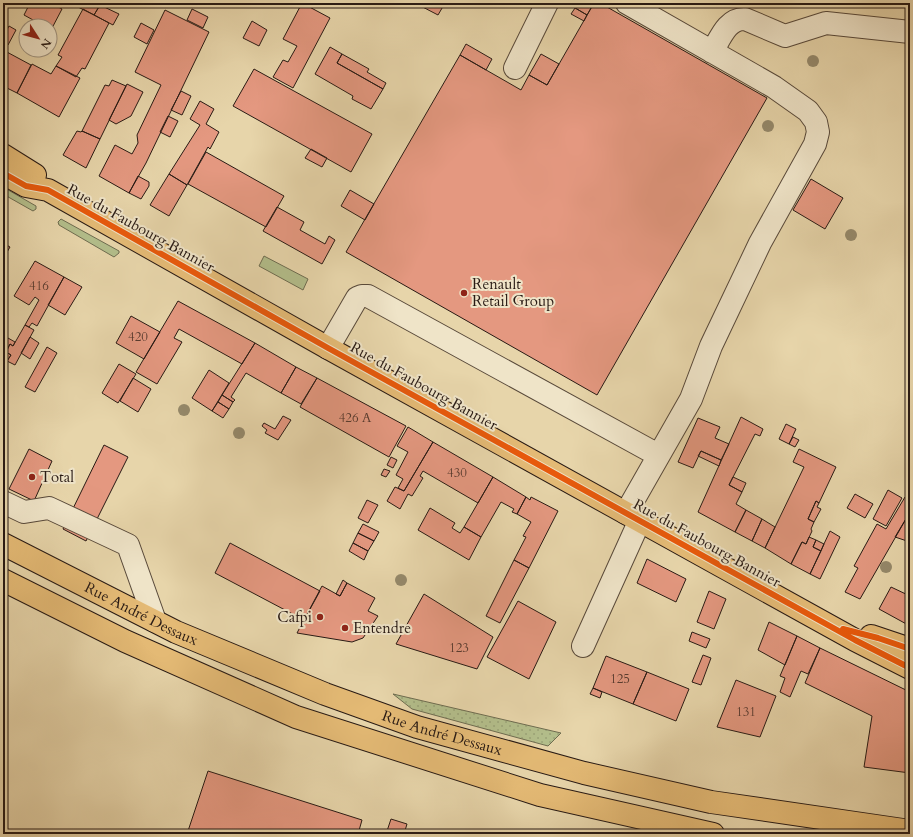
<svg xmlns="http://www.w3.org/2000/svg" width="913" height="837" font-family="Cardo,serif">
<defs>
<pattern id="grass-dots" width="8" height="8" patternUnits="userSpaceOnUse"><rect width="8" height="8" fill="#b3be8b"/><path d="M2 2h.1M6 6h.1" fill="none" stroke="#9aa377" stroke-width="1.8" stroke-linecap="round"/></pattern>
</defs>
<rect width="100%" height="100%" fill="#e7d5aa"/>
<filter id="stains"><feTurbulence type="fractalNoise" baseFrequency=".005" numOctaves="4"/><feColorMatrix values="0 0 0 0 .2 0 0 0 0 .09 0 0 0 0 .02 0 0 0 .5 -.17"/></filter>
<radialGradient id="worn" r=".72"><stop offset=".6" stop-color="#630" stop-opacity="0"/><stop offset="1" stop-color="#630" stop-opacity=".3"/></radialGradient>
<path fill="url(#grass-dots)" stroke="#6e6c50" d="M393,694L561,733L548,746L412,709Z"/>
<path fill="#b3be8b" stroke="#6e6c50" d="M3,187L36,206V209L33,211L3,194Z
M61,219L119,251V253L114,257L59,225L58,222Z
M264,256L308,279L303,290L259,266Z"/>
<path fill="#e49880" stroke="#281a14" d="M30,3H51L62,9L51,30L50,26H44L24,15Z
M70,3H96L100,5L94,15Z
M302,3L330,18L293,88L273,77L283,60L288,62L297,46L283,39Z
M415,3H445L438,15Z
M567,3H594L587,15Z
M594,3H600L767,98L597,395L346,252L460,55L521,90L529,75L547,85Z
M100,5L119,14L113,25L94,15Z
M575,8L587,15L584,21L571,14Z
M83,9L109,23L85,69L82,68L76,77L56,66L62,57L58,55Z
M192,9L208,17L203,28L187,20Z
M165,10L209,32L146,163L129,193L99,176L115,145L132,154L138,143L137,135L161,85L135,72Z
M252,21L267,30L259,46L243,38Z
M141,23L154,30L147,44L134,37Z
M9,26L16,30L8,45L3,43V37Z
M466,44L492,59L486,70L460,55Z
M330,47L342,54L337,63L383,89L371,109L352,99L353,96L315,74Z
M5,51L31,65L17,93L3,86V53Z
M342,54L369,69L367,72L386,83L383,89L337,63Z
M541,54L559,64L547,85L529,75Z
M32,64L51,74L56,66L80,78L59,117L17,93Z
M254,69L372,134L351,172L233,106Z
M112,80L126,86L100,139L82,131L105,85L109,86Z
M127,84L143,92L131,116L116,124L109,120Z
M181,91L191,96L182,115L171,110Z
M200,101L214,109L206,124L219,132L210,149L208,147L187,185L169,174L200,125L190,119Z
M168,116L178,121L170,137L160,132Z
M77,131L81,132L82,131L100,139L86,168L63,155Z
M311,149L327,158L322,167L305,158Z
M206,152L284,196L266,227L188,184Z
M169,174L187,185L169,216L150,205Z
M138,176L149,182V186L141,199L129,193Z
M811,179L843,198L825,229L793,210Z
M350,190L374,204L365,220L341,206Z
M277,207L304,222L300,230L325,244L329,236L335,240L322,264L263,231Z
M3,243L10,247L3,259Z
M35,261L64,277L37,326L32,323L29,327L25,325L39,300L35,297L29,305L14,296Z
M64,277L82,287L65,315L48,305Z
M178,301L255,343L242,364L179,329L174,338L182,342L157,384L136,372Z
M131,316L160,332L144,359L116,343Z
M25,325L34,330L15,365L7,361L11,355L6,352L10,344L13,346Z
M30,337L39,343L30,359L21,353Z
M8,338L15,342L13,346L10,344L6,352L11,355L7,361L3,358V347Z
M255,343L296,367L281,393L246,373L231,397L235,400L233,402L222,395Z
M47,347L57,353L35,392L25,387Z
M119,364L136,374L118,403L102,393Z
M296,367L317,378L301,404L281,393Z
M209,370L229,383L212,411L192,398Z
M133,378L151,389L138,412L120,401Z
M317,378L406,426L389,457L300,407Z
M222,395L233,402L229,409L218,402Z
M218,402L229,409L223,418L212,411Z
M283,416L291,420L278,440L265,433L267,430L262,426L264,423L275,429Z
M741,417L763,429L760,436L755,434L729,485L742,492L736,504L746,510L735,532L698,512Z
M698,418L720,427L715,438L729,444L721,460L701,451L693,468L678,462Z
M786,424L796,429L789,444L779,439Z
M408,427L433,442L404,491L398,488L403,479L396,475L408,452L397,446Z
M793,437L799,440L795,447L789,444Z
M433,442L493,477L478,503L423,471L420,476L423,478L412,496L408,494L400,509L387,501L395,487L404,491Z
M104,445L128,457L86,541L63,529Z
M29,449L52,461L34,501L9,489Z
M799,449L836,467L819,503L816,501L808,519L814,522L811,529L812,531L806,544L802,542L791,564L765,548L804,467L793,462Z
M701,451L721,460L719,466L698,456Z
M391,457L397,460L393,468L387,465Z
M384,469L390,471L386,477L381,475Z
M493,477L526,497L517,514L512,512L514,509L501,502L481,537L464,527Z
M733,477L746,483L742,492L729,485Z
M888,490L902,498L886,526L873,519Z
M855,494L873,504L865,518L847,508Z
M526,497L530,500L531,497L558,511L529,568L514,560L526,537L523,536L531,522L517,514Z
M905,497L910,500V512L860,599L845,592L858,568L854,566L877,524L886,529Z
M367,500L378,505L368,523L358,518Z
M816,501L819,503L817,507L821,509L814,522L808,519Z
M430,508L455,523L452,528L460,533L464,527L481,537L469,560L418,530Z
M746,510L762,519L752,541L735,532Z
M910,512V542L895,537Z
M762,519L775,527L765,548L752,541Z
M363,524L379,532L374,541L358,533Z
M830,531L840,537L820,579L810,574Z
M358,533L374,541L368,551L353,543Z
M809,537L816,540L813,547L821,551L810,574L791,564L802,542L806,544Z
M816,540L824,544L821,551L813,547Z
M230,543L320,591L304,620L215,573Z
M353,543L368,551L364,560L349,551Z
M647,559L686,579L676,602L637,583Z
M514,560L529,568L500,623L486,616Z
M343,580L347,583L340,596L336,594Z
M347,583L375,598L368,611L378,616L363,638L352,642L297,633L322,586L340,596Z
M891,587L910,596V626L879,609Z
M709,591L726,599L714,629L697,622Z
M424,594L493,637L477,669L396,644Z
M518,601L556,622L529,679L487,657Z
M769,622L797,636L785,665L758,650Z
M692,632L710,639L706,648L689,641Z
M797,636L820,648L808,674L801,671L790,697L780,692L785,678L780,676Z
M820,648L910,692V773L864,767L872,716L805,683Z
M703,655L711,658L701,685L692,682Z
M606,656L647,672L633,704L593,688Z
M647,672L689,689L676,721L633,704Z
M736,680L776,696L760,737L717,727Z
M593,688L602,692L600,698L590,694Z
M208,771L362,820L358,834H187Z
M391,819L407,824L404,834H386Z"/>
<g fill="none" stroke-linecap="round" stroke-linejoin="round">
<g stroke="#58493a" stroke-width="24">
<path id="minor" d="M712,52C720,39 727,18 745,19L785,36L826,23L910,32
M515,68L547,3
M328,348L357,298L362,296H368L658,455
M3,502L24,512L49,508L128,545L155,621
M626,513L691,399L711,346L760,243L815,144L818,132L816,122L808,111L774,87L627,3
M583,646L640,520"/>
</g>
<g stroke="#281a14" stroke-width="24">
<g id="major">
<path d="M3,155L35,175"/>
<path d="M3,173L26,186L48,190L328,348L855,640L910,668"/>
<path id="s1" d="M3,544L176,632L325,694L417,727L584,773L711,802L910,831"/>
<path d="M3,580L125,641L296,717L540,795L713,834"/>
<path d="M871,636L910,649"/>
</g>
</g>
<use href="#minor" stroke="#efe4c8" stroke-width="22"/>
<use href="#major" stroke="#e4ba75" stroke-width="22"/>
<g stroke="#efe4c8" stroke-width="8">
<path id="cycleway" d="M3,173L26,186L48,190L328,348L855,640L910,668
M843,629L878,638L910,649"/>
</g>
<use href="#cycleway" stroke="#e8590c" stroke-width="6"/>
</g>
<g fill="#95896b">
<circle cx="813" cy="61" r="6"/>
<circle cx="768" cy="126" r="6"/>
<circle cx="851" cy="235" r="6"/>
<circle cx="184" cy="410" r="6"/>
<circle cx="239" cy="433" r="6"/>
<circle cx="886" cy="567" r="6"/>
<circle cx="401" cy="580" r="6"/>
</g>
<g fill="#8f2418" stroke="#efe4c8" stroke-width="1.5">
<circle cx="464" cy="293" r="4"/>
<circle cx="32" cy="477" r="4"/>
<circle cx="320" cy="617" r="4"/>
<circle cx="345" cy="628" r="4"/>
</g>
<g text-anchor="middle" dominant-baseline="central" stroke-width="4" stroke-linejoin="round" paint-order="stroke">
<g font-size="13" fill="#573a2f">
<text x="39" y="286">416</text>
<text x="138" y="337">420</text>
<text x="355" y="418">426 A</text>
<text x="457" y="473">430</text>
<text x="459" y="648">123</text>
<text x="620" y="679">125</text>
<text x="746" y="712">131</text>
</g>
<g font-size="15" fill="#281a14" stroke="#efe4c8">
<text transform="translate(141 228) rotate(29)">Rue du Faubourg Bannier</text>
<text transform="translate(424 386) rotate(29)">Rue du Faubourg Bannier</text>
<text transform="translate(707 543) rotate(29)">Rue du Faubourg Bannier</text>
<text stroke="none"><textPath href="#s1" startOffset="155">Rue André Dessaux</textPath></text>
<text stroke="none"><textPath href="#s1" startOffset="479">Rue André Dessaux</textPath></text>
</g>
<g font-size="15" fill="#281a14" stroke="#efe4c8" text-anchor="start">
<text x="472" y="284">Renault<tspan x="472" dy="17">Retail Group</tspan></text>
<text x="40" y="477">Total</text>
<text x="312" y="617" text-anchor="end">Cafpi</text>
<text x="353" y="628">Entendre</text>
</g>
</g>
<rect width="913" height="837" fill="none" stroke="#e7d5aa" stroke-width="16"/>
<rect x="4" y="4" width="905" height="829" fill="none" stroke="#281a14" stroke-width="2"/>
<rect x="8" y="8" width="897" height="821" fill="none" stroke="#281a14"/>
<g transform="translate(38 38) rotate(126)"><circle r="19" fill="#efe4c8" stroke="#9f9380"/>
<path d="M0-3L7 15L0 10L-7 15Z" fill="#8f2418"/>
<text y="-6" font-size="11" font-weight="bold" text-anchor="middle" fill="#281a14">N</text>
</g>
<rect width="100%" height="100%" filter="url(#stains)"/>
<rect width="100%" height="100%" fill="url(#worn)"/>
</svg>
